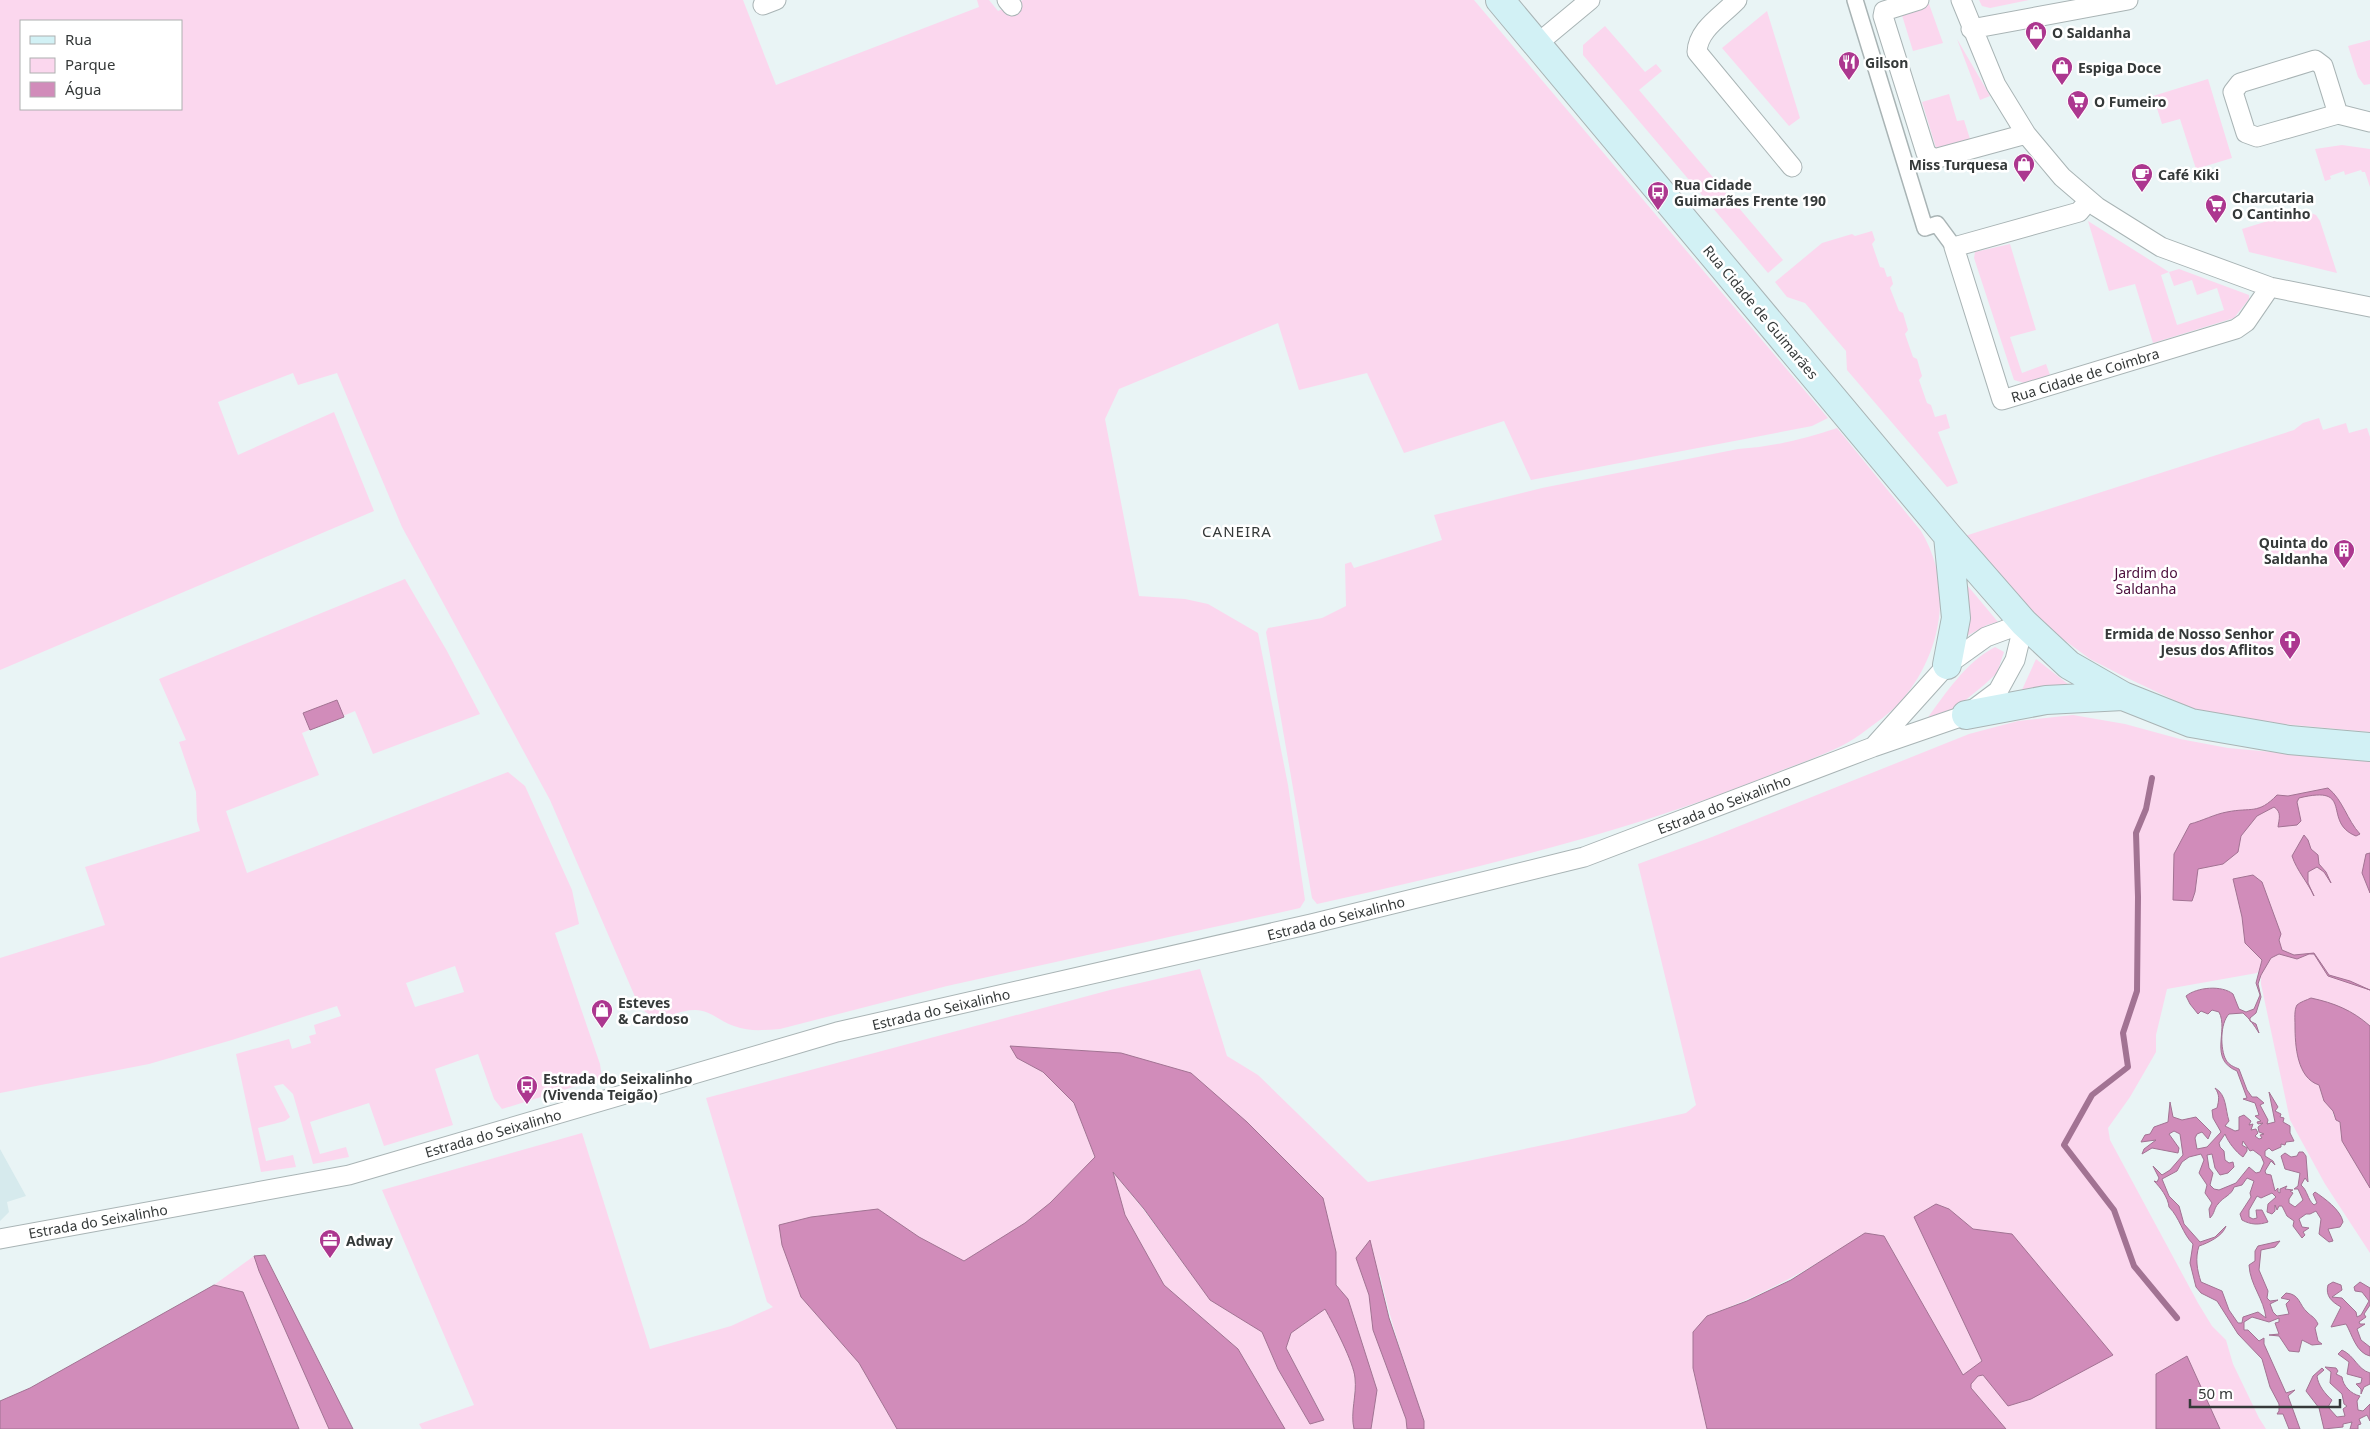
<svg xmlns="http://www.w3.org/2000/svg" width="2370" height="1429" font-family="'Noto Sans',sans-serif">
<rect width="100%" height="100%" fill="#e9f4f5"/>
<path fill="#d6eaed" d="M0,1149L26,1196L7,1202L9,1212L0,1221Z"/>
<path fill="#fbd7ee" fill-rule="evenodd" d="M0,0H743L776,85L979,7L977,0H989L998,11L1023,0H1474L1828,418L1812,426L1531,480L1504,421L1404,453L1367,373L1299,390L1278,323L1119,389L1105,419L1139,596L1185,599L1208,604L1258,633L1288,785L1305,900L1300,908L947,986L780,1029C764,1030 750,1032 734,1026C720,1022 711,1010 695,1010C670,1010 661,1029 639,1006L550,800L402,527L337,373L298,385L293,373L218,402L238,455L334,412L374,511L0,670ZM21,21H181V109H21Z
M1979,0H2029L1990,8L1982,6Z
M1929,4L1943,43L1913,51L1901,12Z
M1767,11L1800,118L1789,126L1722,48Z
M1605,26L1645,72L1656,64L1662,71L1639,90L1783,260L1768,273L1583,55V45Z
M1957,39L1989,94L1990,96L1980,100Z
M2370,40V84L2364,85L2358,77L2348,46Z
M2208,79L2232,158L2196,169L2180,119L2162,124L2153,96Z
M1949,94L1957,121L1964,120L1970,139L1936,148L1922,102Z
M2342,145L2370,149V187L2365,172H2362L2361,170L2345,175L2344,171L2330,176L2331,179L2325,181L2315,149Z
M2303,210L2316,215L2320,221L2337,273L2249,252L2242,229Z
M2088,221L2169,272L2179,269L2249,295V299L2234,318L2153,343L2135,284L2109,291ZM2169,272L2174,286L2192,280L2197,295L2217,288L2224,310L2177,325L2161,275Z
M1872,231L1875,240L1872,244L1880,267L1884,268L1887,277L1891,276L1893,284L1890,288L1899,311L1903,313L1908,330L1905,334L1913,357L1917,359L1922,376L1919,380L1927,403L1931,405L1935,417L1946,414L1950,428L1938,432L1958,483L1947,487L1847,370L1846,351L1805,303L1787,297L1775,282L1822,243L1852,234L1855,236Z
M2010,244L2036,330L2010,337L2022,373L2046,364L2050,375L2024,383L2014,380L1974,258L1975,252Z
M2319,418L2323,430L2346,423L2349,433L2367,428L2370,437V732L2231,719L2199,712L2121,675L2090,659L2056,634L2010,591L1965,536L2294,430L2303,423Z
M1837,428L1921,531C1954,586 1942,653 1902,700C1891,713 1874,724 1861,734C1837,752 1793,765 1765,777C1621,835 1468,870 1317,904L1312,898L1266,632L1268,628L1322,618L1346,606L1345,564L1351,562L1354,568L1442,540L1434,515L1542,488L1738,449C1772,447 1805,439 1837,428Z
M405,579L447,651L480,714L373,754L355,711L302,733L319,775L226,811L247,873L508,772L525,786L572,890L579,924L555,933L600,1064L602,1078L502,1109L494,1099L478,1054L435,1069L453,1125L384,1146L369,1103L310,1122L320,1154L346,1147L349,1157L313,1164L293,1094L283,1084L274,1086L290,1117L285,1121L258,1128L266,1161L293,1155L296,1167L261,1172L236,1054L289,1039L292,1049L311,1043L309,1036L316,1034L314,1025L341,1016L337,1006L232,1040L149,1064L0,1093V958L105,925L85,867L200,831L197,821L196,792L179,742L186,740L159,679ZM455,966L464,992L415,1007L406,983Z
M1962,579L1998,622L1987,625L1965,637Z
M1995,647L2004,652L1997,673L1984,685L1957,707L1926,720C1946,693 1965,663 1995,647Z
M2036,659L2073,688L2021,692Z
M2073,715L2125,724L2180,739L2228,748L2370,761V1026L2362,1019L2295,1018C2295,1040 2296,1077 2319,1085L2321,1093L2333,1111V1115L2342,1125V1141L2370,1188V1253L2325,1184L2290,1120L2261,984V975L2270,959L2263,964L2257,973L2167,989L2156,1035V1052L2130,1097L2108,1128L2110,1140L2198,1303L2212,1326L2226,1340L2233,1364L2259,1418L2266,1429H2220L2187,1356L2156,1429H2006L1971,1388V1384L1978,1376L1983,1375L2012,1234L1973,1229L1949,1209L1936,1204L1915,1217L1982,1361L1963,1376L1884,1236L1865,1233C1812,1268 1767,1293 1707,1316L1693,1368L1707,1429H1424V1421C1408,1372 1391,1325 1380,1275L1356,1258L1369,1295L1373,1330L1406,1419L1407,1429H1371L1377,1390L1348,1299L1336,1285V1252L1011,1046L1017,1058L1043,1072L1074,1103L1095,1157L1050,1203L1025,1223L964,1261L919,1237L878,1209L801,1297L859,1363L897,1429H422L419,1424L474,1405L382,1190L582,1133L650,1349L731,1326L773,1307L767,1302L706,1098L1110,990L1200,969L1227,1056L1258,1075L1368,1182L1572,1139L1686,1113L1696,1105L1638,864L1712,837L1969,734L2018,721Z
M1112,1171L1143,1209L1210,1300L1262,1332L1278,1369L1310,1424L1324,1419L1286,1348L1291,1333L1325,1308C1333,1323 1355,1364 1355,1379C1356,1396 1350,1412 1354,1429H1285L1238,1349L1164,1285L1125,1215Z
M254,1256L259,1271L329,1429H299L243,1292L214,1285Z"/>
<path fill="#d18cba" stroke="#a27393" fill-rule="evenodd" d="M337,700L344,717L310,730L303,713Z
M2328,788C2343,800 2347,820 2360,834L2356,836C2321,822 2356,784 2299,798L2297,802L2301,821L2297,825L2278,827C2279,819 2282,812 2274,807L2257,816L2241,836L2238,852L2223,864L2198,869L2195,892L2192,901L2173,900L2174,854L2190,824C2202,821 2215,814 2227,812C2251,807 2258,815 2277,795L2288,796Z
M2304,835L2308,840L2311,849L2318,855L2319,864L2326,872L2331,883L2324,872L2317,867L2308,872V883L2314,896C2307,881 2297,871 2292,856Z
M2370,853V893L2362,873L2366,854Z
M2253,875L2262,882L2281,934L2279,940L2282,950L2294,955L2314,953L2329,975L2350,981L2370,990L2328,976L2314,954H2309L2297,959L2279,954L2271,958L2261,975L2258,984L2261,997L2256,1013L2250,1018V1021L2256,1024L2259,1033C2254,1025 2250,1019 2243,1013L2229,1014C2220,1023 2220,1049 2226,1060C2229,1065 2234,1067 2239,1069L2247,1090L2252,1097H2257L2264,1103L2260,1105L2268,1120L2267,1124L2275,1122L2269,1092L2278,1107L2275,1111L2281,1114L2280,1117L2284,1118L2283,1122L2290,1126V1133L2294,1141L2286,1142L2285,1145L2281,1144V1147L2272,1151L2269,1148L2265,1151V1156L2273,1161L2275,1165L2271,1161L2265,1171L2266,1174L2271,1175L2275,1191L2278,1188V1192L2280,1193V1189L2287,1186L2285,1189L2293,1190L2290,1191L2293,1193L2289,1199V1203L2295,1207L2303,1200L2298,1189H2294L2298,1186L2300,1173L2285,1169L2281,1156L2285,1153L2291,1157L2297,1156L2299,1152H2303L2306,1156L2308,1182L2305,1178L2301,1185C2308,1191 2307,1199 2314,1205L2317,1203L2313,1194L2315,1192C2324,1198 2341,1210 2343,1222L2340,1227L2328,1229L2333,1241L2329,1242L2319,1234L2321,1219L2316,1211L2310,1214H2306L2299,1219L2302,1227L2309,1228L2303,1232L2305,1235L2302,1238L2293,1226L2294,1221L2287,1216L2282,1206H2279L2277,1210L2275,1205V1211L2272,1214L2267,1212L2268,1204L2276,1197L2272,1193L2261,1198L2257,1196L2249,1210V1217L2253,1219L2257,1218L2256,1210H2262L2268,1222C2259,1225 2251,1225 2242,1220L2240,1214L2251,1197L2250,1193L2254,1181L2247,1178L2242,1185L2234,1187C2232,1195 2223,1197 2218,1204C2214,1208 2215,1213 2210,1218L2209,1209L2212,1203L2205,1193L2207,1185L2199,1173L2204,1160L2201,1154L2189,1157L2182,1162L2177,1171L2162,1179L2169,1196L2179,1206L2184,1224L2200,1242L2215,1237L2226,1226C2223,1236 2208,1243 2199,1246C2195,1258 2197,1270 2201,1282L2222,1291L2229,1310L2238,1323H2242L2243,1317L2258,1312L2266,1318C2264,1299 2250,1285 2249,1265L2255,1261V1251L2258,1246L2280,1241L2275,1247L2261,1250L2259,1270L2268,1291L2267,1298L2270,1301L2278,1300L2270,1304L2273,1312L2277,1316L2289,1314L2286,1304L2290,1300L2281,1298L2286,1293C2300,1294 2299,1305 2307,1312C2313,1318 2314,1316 2318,1324L2315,1328L2318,1341L2322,1344L2312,1345L2302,1340L2299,1352L2289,1351L2279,1336L2269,1335L2279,1334L2275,1323L2279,1322V1318L2269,1322L2252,1317L2244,1322V1330H2248L2259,1341L2264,1338V1344L2286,1393L2295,1390L2288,1396L2300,1429H2289L2283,1414H2277L2279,1411V1404L2270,1387L2262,1359L2238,1334L2217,1301L2201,1293L2196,1287L2190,1263L2193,1244C2182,1233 2180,1218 2169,1207C2168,1197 2160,1187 2154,1181L2157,1182L2159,1178L2153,1166L2162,1175L2170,1170L2183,1155L2180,1134L2174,1131L2169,1134L2179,1148L2178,1153L2152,1148L2142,1154L2144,1149L2156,1140L2141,1142L2145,1135L2150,1134L2154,1127L2168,1122L2170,1102L2173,1117L2182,1120L2196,1117L2211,1132L2208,1139L2202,1132L2197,1134L2195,1138L2197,1149L2207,1147L2221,1132L2213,1118L2212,1110L2217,1108C2219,1100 2220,1095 2215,1088C2227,1095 2225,1109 2229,1121L2225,1126L2235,1131L2239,1130V1117L2244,1115L2251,1121L2249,1125L2253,1124L2251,1130L2256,1129L2258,1133L2255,1136L2259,1139L2262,1138L2260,1135L2264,1134L2259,1132L2258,1127L2263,1123L2258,1124L2257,1122L2261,1121L2255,1116L2259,1115L2255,1103L2243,1099L2247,1098L2237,1071C2208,1059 2229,1031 2219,1012L2212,1010L2208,1014L2201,1011L2198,1014L2190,1004L2186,996C2197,987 2222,985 2233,994L2239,1009L2246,1012L2254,1009L2260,995L2256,983L2262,960L2245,943L2242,917L2233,879ZM2225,1134C2228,1142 2236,1152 2243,1157L2247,1151V1148L2242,1145L2243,1141L2250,1151L2253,1150L2261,1156L2264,1163L2260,1172L2256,1173L2249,1167L2236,1183L2219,1190L2214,1189L2210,1185L2213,1173L2209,1168L2207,1155L2212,1154L2215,1168L2220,1175L2228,1173L2234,1167L2233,1162L2229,1163L2225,1160L2224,1151L2220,1147L2219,1143Z
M2311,998C2334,1003 2352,1010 2370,1026V1188L2342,1141L2340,1122L2336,1120L2333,1111L2324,1101L2319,1085C2297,1078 2295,1046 2295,1025C2295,1019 2294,1010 2297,1005C2300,1002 2307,1000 2311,998Z
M1010,1046L1121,1053L1191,1073L1247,1122L1323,1198L1336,1252V1285L1348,1299L1377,1390L1371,1429H1354C1350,1412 1357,1395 1355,1378C1354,1363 1333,1323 1325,1309L1291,1333L1286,1348L1324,1420L1310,1424L1278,1369L1262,1332L1210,1300L1144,1209L1113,1172L1125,1215L1164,1285L1238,1349L1285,1429H897L859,1363L801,1297L782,1245L779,1225L811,1217L878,1209L919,1237L964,1261L1025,1223L1050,1203L1095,1157L1074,1103L1043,1072L1017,1058Z
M1936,1204L1949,1209L1973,1229L2012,1234L2113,1355L2031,1399L2008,1406L1983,1375L1978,1376L1971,1384V1388L2006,1429H1707L1693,1368V1332L1707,1316L1747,1301L1791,1280L1865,1233L1884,1236L1963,1375L1982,1361L1914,1217Z
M1370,1240L1389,1318L1424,1421V1429H1407L1406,1419L1373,1330L1369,1295L1356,1258Z
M265,1255L353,1429H329L259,1271L254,1256Z
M2333,1282L2341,1285L2342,1290L2332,1297L2342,1298L2356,1312L2357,1317L2361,1315L2369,1301L2362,1292L2355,1291L2354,1287L2360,1282L2370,1288V1305L2364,1314L2366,1317L2359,1322L2360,1324H2365L2357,1329L2361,1340L2370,1347V1356C2356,1353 2352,1334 2346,1324L2331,1327L2341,1307C2332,1302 2325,1296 2328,1285Z
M214,1285L243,1292L299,1429H0V1401L30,1388Z
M2342,1350C2355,1356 2357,1369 2370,1373V1384L2364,1387L2361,1394V1389L2356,1384L2361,1383L2362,1378L2347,1374L2349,1362L2338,1354Z
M2187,1356L2220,1429H2156V1374Z
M2325,1367L2336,1368L2338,1371L2336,1374L2342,1377C2343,1386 2351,1394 2360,1396L2357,1401L2358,1410L2363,1411L2370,1404V1421L2367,1415L2359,1419L2361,1424L2358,1425V1429H2350L2352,1422L2343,1424V1427L2324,1429L2319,1408L2306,1391L2313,1376L2322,1368L2324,1370L2317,1376C2318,1385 2325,1394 2332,1400L2328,1407L2337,1417L2345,1416L2343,1409L2347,1406L2344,1404L2342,1394L2330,1383L2331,1372Z"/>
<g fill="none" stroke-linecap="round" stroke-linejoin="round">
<path stroke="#a27393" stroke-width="6" d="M2152,778L2146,809L2136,833L2138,897L2137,991L2123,1033L2128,1067L2092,1095L2064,1145L2114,1210L2134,1266L2177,1318"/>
<g stroke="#a9b4b5" stroke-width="18">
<path id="pedestrian" d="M1855,0L1925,228L1937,224L1954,247"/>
</g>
<g stroke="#a9b4b5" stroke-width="21">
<path id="minor" d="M1007,0L1012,6
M1737,0C1722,16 1698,29 1697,52L1792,167
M1919,0L1884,11L1883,16L1926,153L1934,159L2026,134
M1961,0L1996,85L2026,134L2062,177L2097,207L2161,247L2270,287L2370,307
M763,5L776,0
M1971,29L2128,0
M1537,44L1590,0
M2315,60L2323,66L2338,114L2257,137L2246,133L2233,92L2240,83Z
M2338,114L2370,122
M2089,200L2079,212L1954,247L2002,400L2236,329L2246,322L2270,287
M1875,745L1947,665L1986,637L2024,623
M0,1239L349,1175L837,1032L1311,924L1584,857L1873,747L1966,715L1998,691L2015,660L2024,623"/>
</g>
<g stroke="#a9b4b5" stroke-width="30">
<path id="secondary" d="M1500,0L1948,536L2024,623L2069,665L2123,696L2191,723L2289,740L2370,747
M1947,665L1956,618L1948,536
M1966,715L2046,700L2123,696"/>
</g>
<use href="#pedestrian" stroke="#fff" stroke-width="15"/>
<use href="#minor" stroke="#fff" stroke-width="19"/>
<use href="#secondary" stroke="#d2f1f5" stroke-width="28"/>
</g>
<defs>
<g id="shop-pin" transform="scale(1.125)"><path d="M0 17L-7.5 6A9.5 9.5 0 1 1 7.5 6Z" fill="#ac378f" stroke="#fff"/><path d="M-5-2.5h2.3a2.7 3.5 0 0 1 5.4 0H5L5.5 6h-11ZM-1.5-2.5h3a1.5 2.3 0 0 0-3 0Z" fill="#fff"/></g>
<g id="restaurant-pin" transform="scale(1.125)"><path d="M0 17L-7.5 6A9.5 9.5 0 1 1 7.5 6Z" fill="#ac378f" stroke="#fff"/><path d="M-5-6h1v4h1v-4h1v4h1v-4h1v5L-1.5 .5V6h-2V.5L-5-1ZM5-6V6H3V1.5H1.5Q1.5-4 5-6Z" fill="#fff"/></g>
<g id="supermarket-pin" transform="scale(1.125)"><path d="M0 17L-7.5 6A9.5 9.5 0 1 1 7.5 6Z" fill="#ac378f" stroke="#fff"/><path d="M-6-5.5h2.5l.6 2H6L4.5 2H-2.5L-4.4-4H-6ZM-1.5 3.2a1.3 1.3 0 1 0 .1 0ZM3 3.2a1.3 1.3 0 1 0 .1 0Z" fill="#fff"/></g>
<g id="cafe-pin" transform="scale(1.125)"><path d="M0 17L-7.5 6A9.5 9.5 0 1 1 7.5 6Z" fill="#ac378f" stroke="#fff"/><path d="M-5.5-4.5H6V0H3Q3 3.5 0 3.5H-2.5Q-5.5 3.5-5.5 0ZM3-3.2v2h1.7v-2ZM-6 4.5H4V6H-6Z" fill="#fff"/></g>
<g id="bus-pin" transform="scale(1.125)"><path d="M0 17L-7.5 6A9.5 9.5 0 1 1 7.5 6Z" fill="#ac378f" stroke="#fff"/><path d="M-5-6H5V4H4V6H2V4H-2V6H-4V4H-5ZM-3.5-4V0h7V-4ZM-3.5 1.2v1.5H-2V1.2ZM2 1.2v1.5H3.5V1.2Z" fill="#fff"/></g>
<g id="building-pin" transform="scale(1.125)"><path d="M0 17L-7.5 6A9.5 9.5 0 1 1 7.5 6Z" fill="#ac378f" stroke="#fff"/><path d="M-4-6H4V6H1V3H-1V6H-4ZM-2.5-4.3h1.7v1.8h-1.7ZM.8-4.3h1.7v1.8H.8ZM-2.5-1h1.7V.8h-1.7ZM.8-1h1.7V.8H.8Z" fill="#fff"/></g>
<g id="church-pin" transform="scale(1.125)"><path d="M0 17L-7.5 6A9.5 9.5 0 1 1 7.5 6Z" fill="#ac378f" stroke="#fff"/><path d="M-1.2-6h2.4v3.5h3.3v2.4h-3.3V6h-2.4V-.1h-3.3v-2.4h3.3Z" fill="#fff"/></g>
<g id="office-pin" transform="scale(1.125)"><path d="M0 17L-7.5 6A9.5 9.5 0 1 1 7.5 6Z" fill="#ac378f" stroke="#fff"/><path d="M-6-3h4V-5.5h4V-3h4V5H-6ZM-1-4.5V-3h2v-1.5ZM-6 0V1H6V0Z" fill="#fff"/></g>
</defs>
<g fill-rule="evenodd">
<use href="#shop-pin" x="2036" y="32"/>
<use href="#restaurant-pin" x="1849" y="62"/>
<use href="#shop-pin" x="2062" y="67"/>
<use href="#supermarket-pin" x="2078" y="101"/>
<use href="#shop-pin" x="2024" y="164"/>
<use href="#cafe-pin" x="2142" y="174"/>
<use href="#bus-pin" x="1658" y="192"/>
<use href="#supermarket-pin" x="2216" y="205"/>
<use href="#building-pin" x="2344" y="550"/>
<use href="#church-pin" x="2290" y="641"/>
<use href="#shop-pin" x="602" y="1010"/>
<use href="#bus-pin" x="527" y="1086"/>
<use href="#office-pin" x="330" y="1240"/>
</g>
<g text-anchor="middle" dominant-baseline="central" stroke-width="5" stroke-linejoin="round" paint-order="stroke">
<g font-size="14" font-weight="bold" fill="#353939" stroke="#fff" text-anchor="start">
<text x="2052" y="32">O Saldanha</text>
<text x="1865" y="62">Gilson</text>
<text x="2078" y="67">Espiga Doce</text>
<text x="2094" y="101">O Fumeiro</text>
<text x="2008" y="164" text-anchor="end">Miss Turquesa</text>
<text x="2158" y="174">Café Kiki</text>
<text x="1674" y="184">Rua Cidade<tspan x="1674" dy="16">Guimarães Frente 190</tspan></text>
<text x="2232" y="197">Charcutaria<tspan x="2232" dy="16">O Cantinho</tspan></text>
<text x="2328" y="542" text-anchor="end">Quinta do<tspan x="2328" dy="16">Saldanha</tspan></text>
<text x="2274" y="633" text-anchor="end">Ermida de Nosso Senhor<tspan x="2274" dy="16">Jesus dos Aflitos</tspan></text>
<text x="618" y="1002">Esteves<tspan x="618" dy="16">&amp; Cardoso</tspan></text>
<text x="543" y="1078">Estrada do Seixalinho<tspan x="543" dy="16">(Vivenda Teigão)</tspan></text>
<text x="346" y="1240">Adway</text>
</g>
<g font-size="14" fill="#353939" stroke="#fff">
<text transform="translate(1761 312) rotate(50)">Rua Cidade de Guimarães</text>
<text transform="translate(2085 375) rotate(-17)">Rua Cidade de Coimbra</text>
<text transform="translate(1724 804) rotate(-21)">Estrada do Seixalinho</text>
<text transform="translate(1336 918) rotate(-14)">Estrada do Seixalinho</text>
<text transform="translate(941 1009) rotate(-13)">Estrada do Seixalinho</text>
<text transform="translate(493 1133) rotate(-16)">Estrada do Seixalinho</text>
<text transform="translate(98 1221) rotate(-10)">Estrada do Seixalinho</text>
</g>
<g font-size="14" fill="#4b0e3c" stroke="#fff">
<text x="2146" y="572">Jardim do<tspan x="2146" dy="16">Saldanha</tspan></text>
</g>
<g font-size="15" letter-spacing="1" fill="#353939" stroke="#fff">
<text x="1237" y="531">CANEIRA</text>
</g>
</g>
<rect x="20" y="20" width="162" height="90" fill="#ffffff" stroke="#aeb0b0"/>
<rect x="30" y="36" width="25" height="8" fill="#d2f1f5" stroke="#aeb0b0"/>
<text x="65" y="45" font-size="15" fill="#353939">Rua</text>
<rect x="30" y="58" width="25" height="15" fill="#fbd7ee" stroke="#aeb0b0"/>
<text x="65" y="70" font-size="15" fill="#353939">Parque</text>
<rect x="30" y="82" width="25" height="15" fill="#d18cba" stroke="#aeb0b0"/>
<text x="65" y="95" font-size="15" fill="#353939">Água</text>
<path d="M2190 1399v8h150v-8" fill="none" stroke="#353939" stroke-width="2.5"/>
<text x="2198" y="1399" font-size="15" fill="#353939" stroke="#ffffff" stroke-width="4" paint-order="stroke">50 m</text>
</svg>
